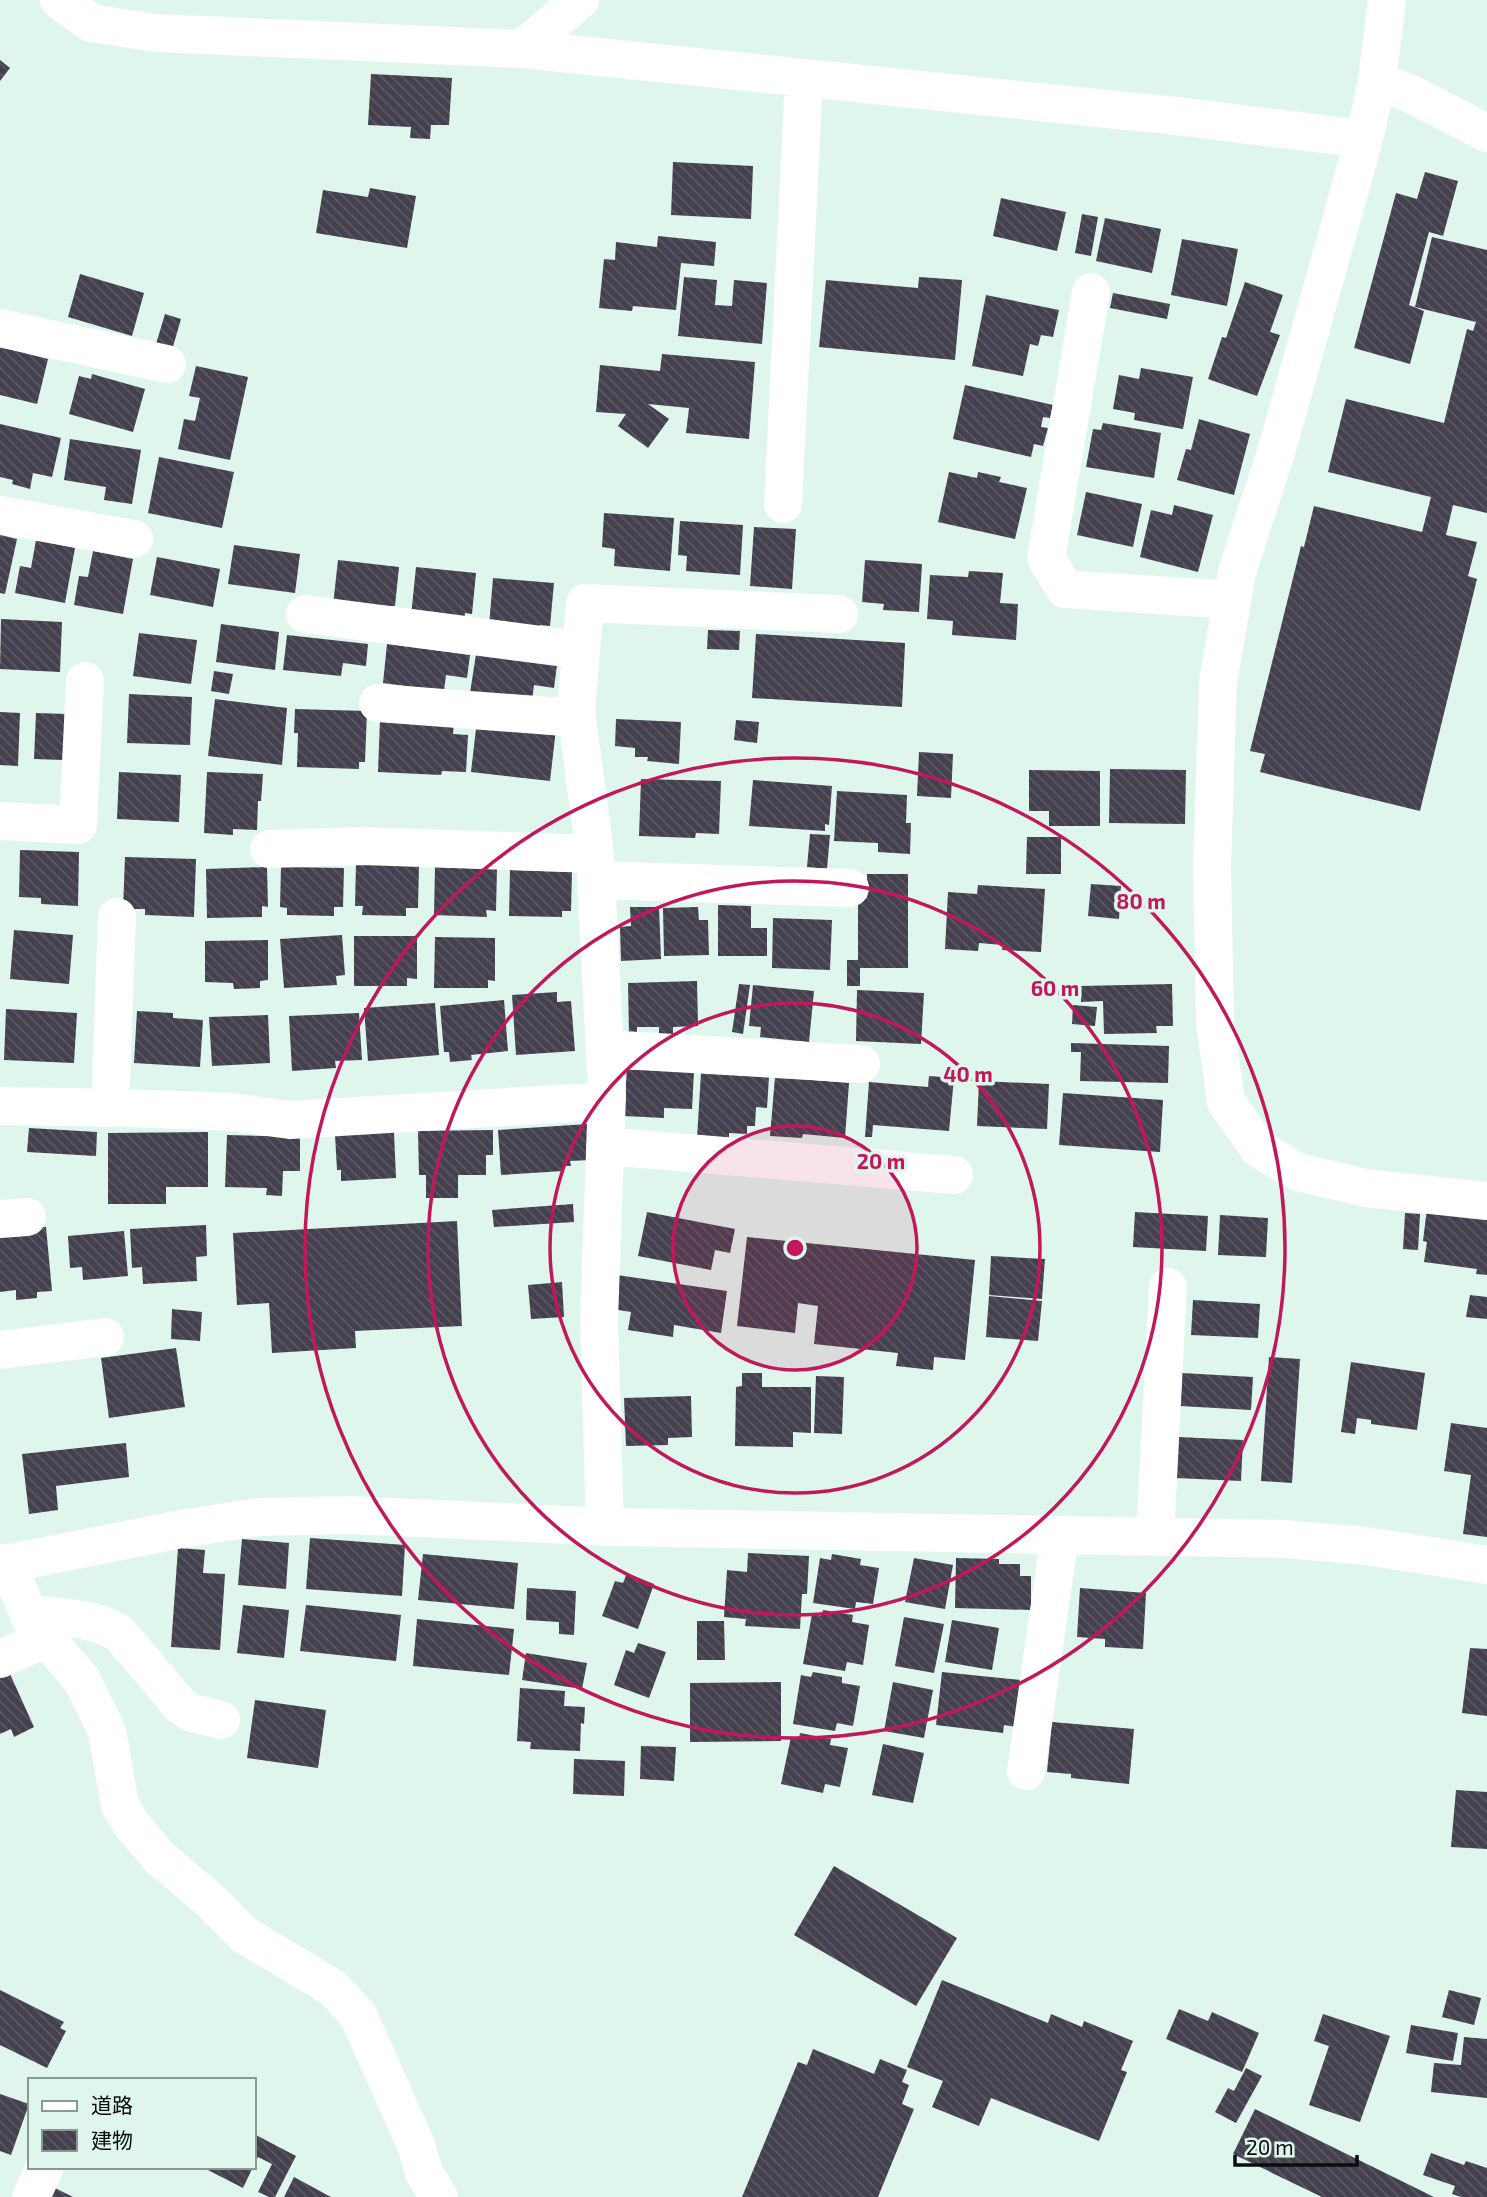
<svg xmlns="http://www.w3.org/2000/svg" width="1487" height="2197" font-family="'Exo 2','Noto Sans JP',sans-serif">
<defs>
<pattern id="building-back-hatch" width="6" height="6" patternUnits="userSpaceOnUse" patternTransform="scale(1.75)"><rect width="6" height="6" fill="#44404f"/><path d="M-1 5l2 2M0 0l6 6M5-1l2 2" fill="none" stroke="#5b5864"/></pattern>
</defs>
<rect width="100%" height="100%" fill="#dff6ed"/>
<path fill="url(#building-back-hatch)" d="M0,60L10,68L0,81Z
M371,74L452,78L449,125H431L430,139L410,138L411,127L368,125Z
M673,162L753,166L751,219L671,215Z
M1425,172L1458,181L1443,236L1429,232L1409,305L1424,311L1410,364L1354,348L1396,193L1417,199Z
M370,188L416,196L407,248L316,233L323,190L368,197Z
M1001,198L1066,212L1057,251L993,236Z
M1082,214L1098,217L1091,256L1075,253Z
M1105,218L1161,229L1152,273L1096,261Z
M658,236L716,242L714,266L681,263L676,310L633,306L632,311L599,308L604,259L615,260L616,242L657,247Z
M1432,237L1487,250V513L1453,505L1446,535L1477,542L1468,576L1477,579L1420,811L1260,772L1265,754L1250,751L1301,546L1304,547L1314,506L1422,532L1431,497L1328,472L1346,399L1444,423L1467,329L1473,331L1476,322L1415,307Z
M1182,239L1238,249L1227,306L1171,295Z
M80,274L144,293L132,336L68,317Z
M684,277L717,280L715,305L732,306L734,280L767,283L762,344L678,336Z
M919,277L962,280L955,360L819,347L826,280L918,288Z
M1245,282L1283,295L1270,332L1280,335L1257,396L1208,379L1222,337L1226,338Z
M1113,293L1170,304L1167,319L1110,308Z
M986,295L1059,310L1053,337L1041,335L1038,346L1030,344L1023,376L972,366Z
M165,314L181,319L172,350L156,344Z
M0,347L48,359L37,404L0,395Z
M662,354L755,362L749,439L686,433L689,408L648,404L669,419L648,448L618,426L626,414L596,412L600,365L660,371Z
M196,366L248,377L230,460L178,449L184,419L195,421L200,398L189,396Z
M1141,368L1193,377L1183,429L1134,420L1135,413L1113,409L1119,375L1139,379Z
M92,374L145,389L133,432L69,414L79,376L91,379Z
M965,385L1053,405L1050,418L1043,417L1041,427L1048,428L1043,446L1034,444L1031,457L953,439Z
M1199,419L1250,434L1234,495L1177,480L1186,449L1191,450Z
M1103,423L1161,433L1154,478L1086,467L1093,429L1101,430Z
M0,424L61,438L52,477L33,473L30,489L12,484L13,480L0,477Z
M70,439L141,450L132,504L104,500L106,487L64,480Z
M159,457L234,472L222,528L148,513Z
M949,472L977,478L978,472L1001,477L999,482L1027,488L1015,539L938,522Z
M1086,492L1142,504L1133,547L1077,535Z
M1174,505L1213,515L1198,572L1140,557L1151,510L1172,515Z
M604,513L674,518L670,571L614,566L615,549L602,547Z
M680,521L743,525L740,575L686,571L687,556L678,555Z
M754,527L796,529L792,589L750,586Z
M0,535L17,539L5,594L0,593Z
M36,540L75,548L65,603L15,593L20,566L31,568Z
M234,545L300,554L295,593L228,584Z
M93,551L133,559L123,614L74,605L79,576L88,577Z
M157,557L220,569L213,607L150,595Z
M338,560L399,567L395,606L333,605Z
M865,560L922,564L919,612L883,610L884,604L862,602Z
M416,567L476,573L472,614L465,613L464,622L411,616Z
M969,571L1003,573L1000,603L1018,604L1016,640L952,635L953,621L927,619L930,575L968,577Z
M493,578L554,583L550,626L540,625V631L489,626Z
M1,619L62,622L60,672L0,669Z
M221,624L279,632L275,670L216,662Z
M708,630L740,631L739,650L707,649Z
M139,633L197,640L191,684L133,676Z
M756,634L905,643L902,707L752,698Z
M287,635L368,644L366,666L343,663L341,676L283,670Z
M387,644L470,655L467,678L446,675L444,691L383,683Z
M476,654L557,665L554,688L534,685L532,701L470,693Z
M214,671L233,674L229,694L211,691Z
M129,694L192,697L190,745L127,743Z
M215,699L287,708L282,765L208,756Z
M295,709L367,711L365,762H359V769L297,767L298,733H294Z
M0,712L20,713L18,766L0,765Z
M36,713L66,714L63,760L34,759Z
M380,719L454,722L453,734L468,735L466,772L442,771L441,775L378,772Z
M616,719L681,722L679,764L647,761L648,757H635V748L615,746Z
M477,720L556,729L550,781L471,772Z
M736,720L759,722L757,743L734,740Z
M919,752L953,754L951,798L917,796Z
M1110,769L1186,770L1185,824L1109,823Z
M1029,770L1100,771V826H1049V811H1029Z
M119,772L181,775L179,822L117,819Z
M207,772L263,774L261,801H258L257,830L233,829V835L204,833Z
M641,779L721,781L719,834L696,833L695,838L639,836Z
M753,780L832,786L829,825L825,824V831L749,826Z
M837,791L907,795L906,823H911L910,854L878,852V843L834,841Z
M810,834L830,835L827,869L807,867Z
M1027,837H1061V874H1026Z
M20,850L79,852L78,906L41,904V898L19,897Z
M125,857L196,859L194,917L145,915V909H123Z
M356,864L419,866L418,908H406V916L362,915L363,906H355Z
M267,867L268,907L262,906V917L207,918L206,869Z
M281,867L344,868L343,907H334V916L287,915V908L280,907Z
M435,867L497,869L496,911L486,910L487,917L434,915Z
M510,870L572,872L571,911H562V917L509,916Z
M867,874H908V968H860V986H847V960H858V898H867Z
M1091,884L1121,886L1119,919L1088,916Z
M978,885L1045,889L1041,952L1002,950L1003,945L979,943L978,951L945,949L948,892L977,894Z
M718,905L751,906V928H767V956H718Z
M630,907H659L661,959L621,961L620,927L631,926Z
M698,907L699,920H708L709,955L664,956L663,908Z
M773,918L832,920L830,970L772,968Z
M14,930L73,935L69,984L10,979Z
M342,935L345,975L336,976L337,985L284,988L280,939Z
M354,936H417V979L407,978V986H354Z
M435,937L495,938V981L488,980V988H434Z
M268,940V980L260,981V988L234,989L233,983L205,982V941Z
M697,981L698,1026L673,1027V1038H659V1027H637V1035H629L628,983Z
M739,984L750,985L743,1034L732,1032Z
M1172,984L1173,1026H1156L1157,1033L1104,1034L1103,1001L1081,1002V986Z
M753,985L814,991L809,1042L760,1037L761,1027L749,1026Z
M857,990L924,993L921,1044L856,1041Z
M557,992V1002L571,1001L575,1051L516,1055L512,995Z
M504,1000L508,1051L471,1055L472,1060L450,1062L449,1052H444L440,1006Z
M435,1003L439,1055L368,1061L364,1008Z
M1073,1005L1097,1007L1095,1026L1072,1024Z
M6,1009L77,1013L74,1063L4,1060Z
M137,1011L173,1013V1018L203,1020L200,1067L134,1063Z
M359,1013L362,1060L335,1061L336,1068L292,1071L289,1016Z
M268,1015L270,1063L212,1066L209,1017Z
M1071,1043L1169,1046L1168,1083L1080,1081L1081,1052H1071Z
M627,1067L694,1071L692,1109L664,1108V1118L624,1116Z
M701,1073L769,1077L767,1108L756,1107L755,1126H747V1134L729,1133V1139L697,1138Z
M929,1076L954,1078L949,1131L873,1125L872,1137H865L869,1082L928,1087Z
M775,1077L849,1083L845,1138L803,1134L802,1138L770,1136Z
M979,1081L1049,1084L1047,1129L977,1126Z
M1063,1093L1163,1100L1160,1152L1059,1145Z
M588,1124L591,1160L570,1161L571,1166H563V1171L501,1175L498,1130Z
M29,1128L97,1132L96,1156L27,1152Z
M493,1130V1155H486V1175H458V1198H426V1175H419L418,1131Z
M208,1132V1187H166V1204H108V1133Z
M394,1132L396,1178L341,1181V1170H337L335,1135Z
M227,1135L300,1137V1171H283L282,1196L266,1195L267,1188L225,1187Z
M573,1204L574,1222L494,1227L492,1210Z
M1427,1208L1487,1216V1275L1476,1274L1477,1269L1424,1262L1427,1242L1423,1241Z
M647,1212L735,1229L730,1253L715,1250L711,1270L638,1256Z
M1135,1212L1208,1216L1206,1251L1133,1247Z
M1405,1213L1420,1214L1418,1250L1403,1249Z
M1220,1215L1268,1218L1266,1257L1218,1255Z
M457,1221L462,1326L355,1331L356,1348L272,1353L269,1303L237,1305L233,1233Z
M206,1225L207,1256L196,1257L197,1281L143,1284L142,1267L132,1268L130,1229Z
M46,1227L52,1291L37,1292V1298L16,1300V1290L0,1292V1231Z
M124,1231L128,1276L83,1280L82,1267L70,1268L68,1236Z
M747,1237L975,1260L965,1360L934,1357L933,1370L896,1366L898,1353L814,1344L818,1306L798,1303L795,1333L737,1326Z
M991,1256L1045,1259L1042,1299L989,1295Z
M617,1275L727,1291L721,1333L674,1325L673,1337L628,1330L631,1312L612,1309Z
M562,1282L564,1317L531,1319L528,1285Z
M1470,1295L1487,1297V1319L1466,1317Z
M989,1296L1042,1301L1038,1341L986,1337Z
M1193,1300L1260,1304L1258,1338L1191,1335Z
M172,1309L202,1312L200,1341L171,1339Z
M176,1348L185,1407L109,1418L101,1358Z
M1269,1357L1300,1359L1292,1483L1261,1481Z
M1351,1362L1425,1373L1417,1430L1371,1424V1420L1357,1418L1355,1434L1341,1432Z
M742,1373H762V1387H811V1433L793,1432V1447L735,1446L736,1387L742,1386Z
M1182,1373L1253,1377L1251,1410L1180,1406Z
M816,1376L844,1377L842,1434L814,1433Z
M691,1396L692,1437L668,1438V1445L626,1446L624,1398Z
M1451,1423L1487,1428V1537L1463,1534L1471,1475L1444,1471Z
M1178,1437L1243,1440L1241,1481L1176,1478Z
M126,1443L129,1477L56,1486L58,1510L29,1514L22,1454Z
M310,1538L405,1545L402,1596L306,1589Z
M242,1539L289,1543L286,1589L238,1585Z
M178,1548L205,1550L203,1573L225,1574L220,1650L171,1647Z
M748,1553L809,1556L807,1594H802L800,1629L745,1626L746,1619L724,1617L727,1570L747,1572Z
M423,1554L518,1563L514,1609L418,1600Z
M832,1554L861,1559L860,1565L879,1568L873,1604L856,1602L855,1609L813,1603L820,1558L831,1560Z
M914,1558L953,1565L945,1609L905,1602Z
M956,1558L999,1559V1564H1020V1576H1031V1610L955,1608Z
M627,1573L654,1584L638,1629L602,1616L615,1581L623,1583Z
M527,1588L576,1591L574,1635L559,1634V1622L526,1620Z
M1080,1588L1146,1593L1143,1649L1105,1647V1639L1077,1637Z
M243,1605L289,1610L284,1658L237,1653Z
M306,1605L401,1615L396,1661L300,1651Z
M823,1610L853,1615L852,1622L869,1625L863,1665L847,1662L845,1671L803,1664L812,1614L821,1616Z
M904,1617L944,1624L934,1673L895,1666Z
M417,1619L514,1629L509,1675L413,1666Z
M952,1620L999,1628L992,1670L945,1662Z
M697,1621H724L725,1660H697Z
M638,1643L666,1652L649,1698L614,1685L626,1650L634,1653Z
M1470,1648L1487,1649V1716L1462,1713Z
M526,1653L587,1663L582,1689L522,1680Z
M813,1672L842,1677V1683L860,1686L853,1726L837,1723L835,1731L793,1724L801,1675L811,1677Z
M942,1672L1021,1680L1016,1727L1004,1725L1003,1733L936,1725Z
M10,1674L34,1727L14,1737L11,1729L0,1734V1678Z
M781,1682V1741L690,1742V1683Z
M893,1682L933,1690L924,1738L884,1731Z
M520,1688L565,1691L564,1706L585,1707L584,1724L581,1723L580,1751L530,1749L531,1742L517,1741Z
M255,1700L326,1710L318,1768L247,1758Z
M1052,1722L1134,1729L1129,1784L1071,1778V1774L1047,1772Z
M800,1733L831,1739L830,1745L848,1748L840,1787L825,1784L823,1793L781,1784L791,1737L799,1738Z
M883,1744L924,1753L913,1803L872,1795Z
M641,1746L676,1747L674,1781L640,1779Z
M574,1759L625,1761L624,1796L573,1794Z
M1456,1790L1487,1792V1849L1451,1847Z
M834,1866L957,1938L916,2006L794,1935Z
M942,1980L1048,2023L1051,2014L1082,2027L1084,2021L1133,2041L1121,2070L1127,2072L1099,2141L991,2098L979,2126L932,2107L943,2081L907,2067Z
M0,1990L64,2022L60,2028L66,2031L47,2068L0,2045Z
M1449,1990L1481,1998L1474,2025L1442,2017Z
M1179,2009L1208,2021L1212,2012L1259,2033L1242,2072L1166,2039Z
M1323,2014L1390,2036L1360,2122L1309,2105L1329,2046L1314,2041Z
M1411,2025L1458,2033L1453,2061L1406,2053Z
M1464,2037L1487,2039V2098L1431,2092L1434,2063L1461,2065Z
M813,2049L874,2074L880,2059L907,2070L902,2082L909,2085L902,2104L914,2109L878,2197H742L798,2062L807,2065Z
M1246,2068L1262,2076L1236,2123L1215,2112L1228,2088L1234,2091Z
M0,2094L29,2104L11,2155L0,2151Z
M1255,2109L1434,2197H1322L1233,2154Z
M254,2134L296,2156L275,2197H269L258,2192L272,2164L258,2157L254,2166Z
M1431,2153L1464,2165L1466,2161L1487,2168V2197H1461L1452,2194L1455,2186L1423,2175Z
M202,2167H253L243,2188Z
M294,2177L331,2197H284Z
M51,2186L73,2197H46Z"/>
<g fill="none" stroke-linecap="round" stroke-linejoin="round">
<path stroke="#fff" stroke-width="38" d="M59,0L91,23L156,33L522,49L1176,116L1364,139
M1387,0L1377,81L1364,139L1277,449L1237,572L1218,682L1212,867L1215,1021L1226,1102L1259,1149L1298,1172L1366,1188L1487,1201
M522,49L580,0
M1377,81L1409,93L1487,133
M1091,292L1046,558L1065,589L1232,600
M0,328L167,364
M783,504L804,78
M0,515L134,539
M305,614L580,650
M378,703L577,718
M0,821L78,825L85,681
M269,849L363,846L595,854
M596,880L850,888
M605,1049L861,1064
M0,1106L127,1108L233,1112L290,1120L606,1101
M110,1107L117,917
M605,1146L954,1175
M0,1219L27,1217
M0,1350L105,1337
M605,1527L599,1320L607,1095L595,854L576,711L585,603L839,614
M1155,1536L1168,1287
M0,1563H10L176,1530L257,1517L351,1515L612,1527L1285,1539L1366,1546L1487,1565
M10,1563L16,1584L32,1622L82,1680L107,1731L120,1805L132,1825L160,1858L213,1903L243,1934L333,1988L358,2015L416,2145L424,2173L439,2197
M28,1614C58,1617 93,1617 119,1633L181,1706L192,1713L221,1720
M0,1659L46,1638
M1026,1771L1060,1535
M31,2197L45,2167"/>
</g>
<circle cx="795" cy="1248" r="122" fill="#c2185b" fill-opacity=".12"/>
<g fill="none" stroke="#c2185b" stroke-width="3.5">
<circle cx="795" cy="1248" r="122"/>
<circle cx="795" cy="1248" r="245"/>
<circle cx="795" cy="1248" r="367"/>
<circle cx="795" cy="1248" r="490"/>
</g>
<circle cx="795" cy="1248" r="10" fill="#c2185b" stroke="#dff6ed" stroke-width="3.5"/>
<g font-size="21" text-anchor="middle" font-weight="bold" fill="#c2185b" stroke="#dff6ed" stroke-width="7" stroke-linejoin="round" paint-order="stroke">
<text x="1141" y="909">80 m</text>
<text x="1055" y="996">60 m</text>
<text x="968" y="1082">40 m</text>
<text x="881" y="1169">20 m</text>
</g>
<rect x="28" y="2078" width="228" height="91" fill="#dff6ed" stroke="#899a93" stroke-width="2"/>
<rect x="42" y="2101" width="35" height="10" fill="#ffffff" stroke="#899a93" stroke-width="2"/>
<text x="91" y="2113" font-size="21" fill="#080f0c">道路</text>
<rect x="42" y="2130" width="35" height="21" fill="url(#building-back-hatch)" stroke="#899a93" stroke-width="2"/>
<text x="91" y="2148" font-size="21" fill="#080f0c">建物</text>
<path d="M1235 2155v10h122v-10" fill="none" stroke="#080f0c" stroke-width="3.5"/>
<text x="1246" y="2155" font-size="21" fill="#080f0c" stroke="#dff6ed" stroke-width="5" paint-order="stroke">20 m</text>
</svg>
